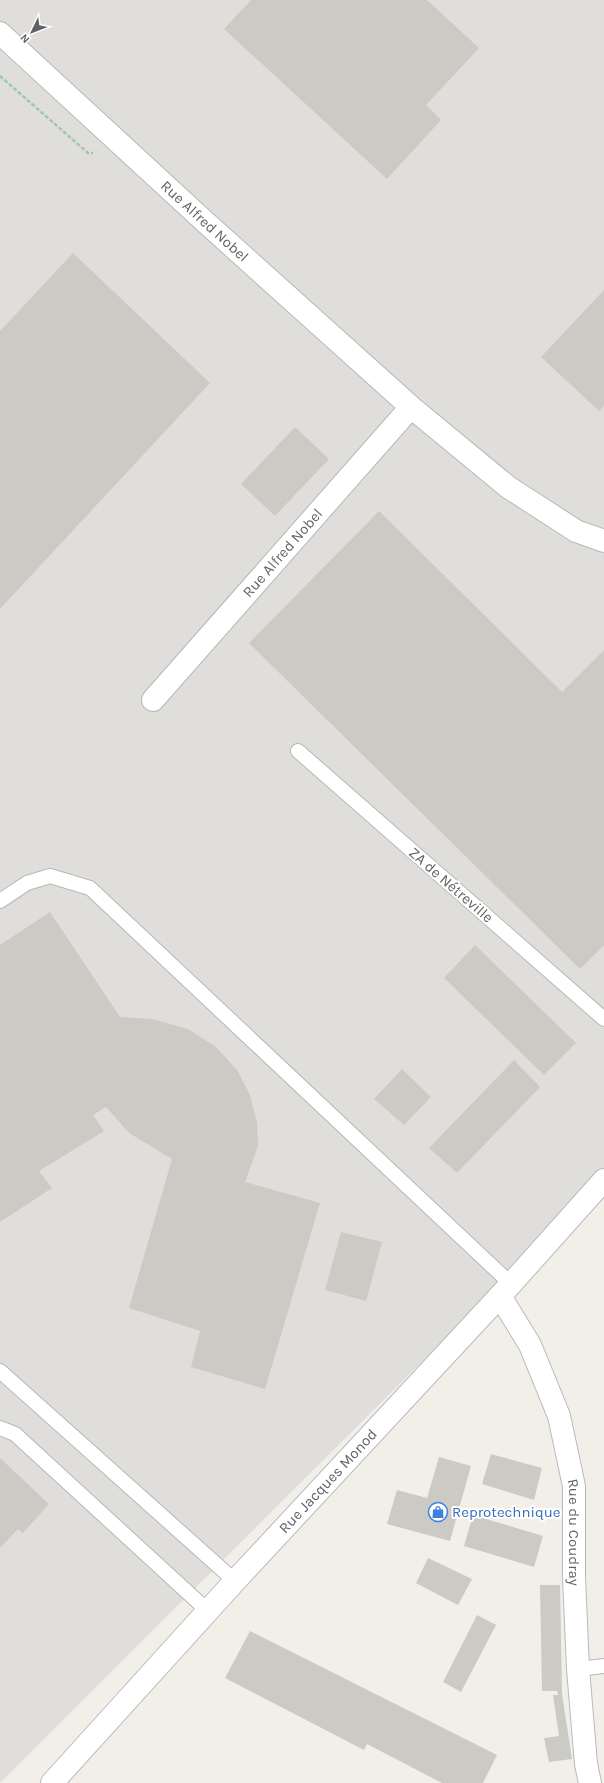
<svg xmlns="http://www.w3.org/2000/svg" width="604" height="1783" font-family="Karla,sans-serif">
<rect width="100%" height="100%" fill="#f1efe8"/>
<path fill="#e0deda" d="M0,0H604V1180L0,1783Z"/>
<path fill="#cccac5" d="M251,0H427L479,48L426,105L441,120L387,179L224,29Z
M73,253L210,383L0,609V331Z
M604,290V406L599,411L541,357Z
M295,427L329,459L275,516L241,484Z
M379,511L562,692L604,650V945L580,969L249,643Z
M50,912L120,1017L152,1019L188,1029L216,1047L237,1070L250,1095L257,1123L258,1146L245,1182L320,1203L265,1389L191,1367L200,1331L129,1308L172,1159L129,1133L106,1107L93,1115L104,1131L39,1171L52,1188L0,1222V945Z
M475,945L576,1043L544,1075L444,978Z
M514,1060L540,1087L457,1173L429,1148Z
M402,1069L431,1097L404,1125L374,1099Z
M341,1232L382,1242L366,1301L325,1290Z
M491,1454L542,1468L534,1500L482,1484Z
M439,1457L471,1466L450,1541L387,1524L397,1490L427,1498Z
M0,1458L49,1504L23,1533L18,1529L0,1548Z
M473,1515L543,1536L534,1567L464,1546Z
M428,1558L472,1579L458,1605L416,1583Z
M540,1585H560L562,1694L572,1759L549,1762L544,1738L559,1736L553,1695H558L557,1691H542Z
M477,1615L496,1625L461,1692L443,1682Z
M250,1631L497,1755L483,1783H442L367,1744L364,1750L225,1678Z"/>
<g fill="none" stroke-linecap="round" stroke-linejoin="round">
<g stroke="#b5b8bc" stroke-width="16">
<path id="lane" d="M298,751L604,1019
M0,901L27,883L50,876L90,888L511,1284
M0,1371L235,1581
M0,1428L15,1434L208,1611
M578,1669L604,1666"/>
</g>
<g stroke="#b5b8bc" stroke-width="24">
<g id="street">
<path id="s1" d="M0,33L203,220L411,407L508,487L576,531L604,541"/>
<path id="s2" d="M153,700L411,407"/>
</g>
</g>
<g stroke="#b6babf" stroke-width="24">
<g id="secondary">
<path id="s3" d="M500,1296L530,1345L559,1416L574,1486V1577L578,1669L586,1764L590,1783"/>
<path id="s4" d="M52,1783L235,1581L511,1284L604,1180"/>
</g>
</g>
<path stroke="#9fc8ab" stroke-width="2.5" stroke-dasharray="4 2" stroke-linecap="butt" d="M0,76L88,153H93"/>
<use href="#lane" stroke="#fff" stroke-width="14"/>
<use href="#street" stroke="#fff" stroke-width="22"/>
<use href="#secondary" stroke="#fff" stroke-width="22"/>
</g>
<defs>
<g id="shop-ring" transform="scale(1)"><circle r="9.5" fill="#fff" stroke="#3f7fe0" stroke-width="1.5"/><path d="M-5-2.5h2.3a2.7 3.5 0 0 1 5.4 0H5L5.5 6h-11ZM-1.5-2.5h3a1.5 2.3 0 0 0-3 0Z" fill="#3f7fe0"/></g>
</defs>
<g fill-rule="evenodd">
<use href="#shop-ring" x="438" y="1512"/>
</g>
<g text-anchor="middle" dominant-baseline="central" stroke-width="4" stroke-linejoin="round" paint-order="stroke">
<g font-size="15" fill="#5f6368" stroke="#fff">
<text stroke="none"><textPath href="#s1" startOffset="278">Rue Alfred Nobel</textPath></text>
<text stroke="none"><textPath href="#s2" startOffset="196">Rue Alfred Nobel</textPath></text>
<text transform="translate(451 885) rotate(41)">ZA de Nétreville</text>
<text stroke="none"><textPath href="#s4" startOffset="409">Rue Jacques Monod</textPath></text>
<text stroke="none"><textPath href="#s3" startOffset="252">Rue du Coudray</textPath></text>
</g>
<g font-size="15" fill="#366cbe" stroke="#fff" text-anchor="start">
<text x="452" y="1512">Reprotechnique</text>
</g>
</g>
<g transform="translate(32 32) rotate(227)" stroke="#ffffff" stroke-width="3" paint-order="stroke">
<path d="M0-3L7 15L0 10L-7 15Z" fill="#5f6368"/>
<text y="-6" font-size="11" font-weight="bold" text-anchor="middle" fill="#5f6368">N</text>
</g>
</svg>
